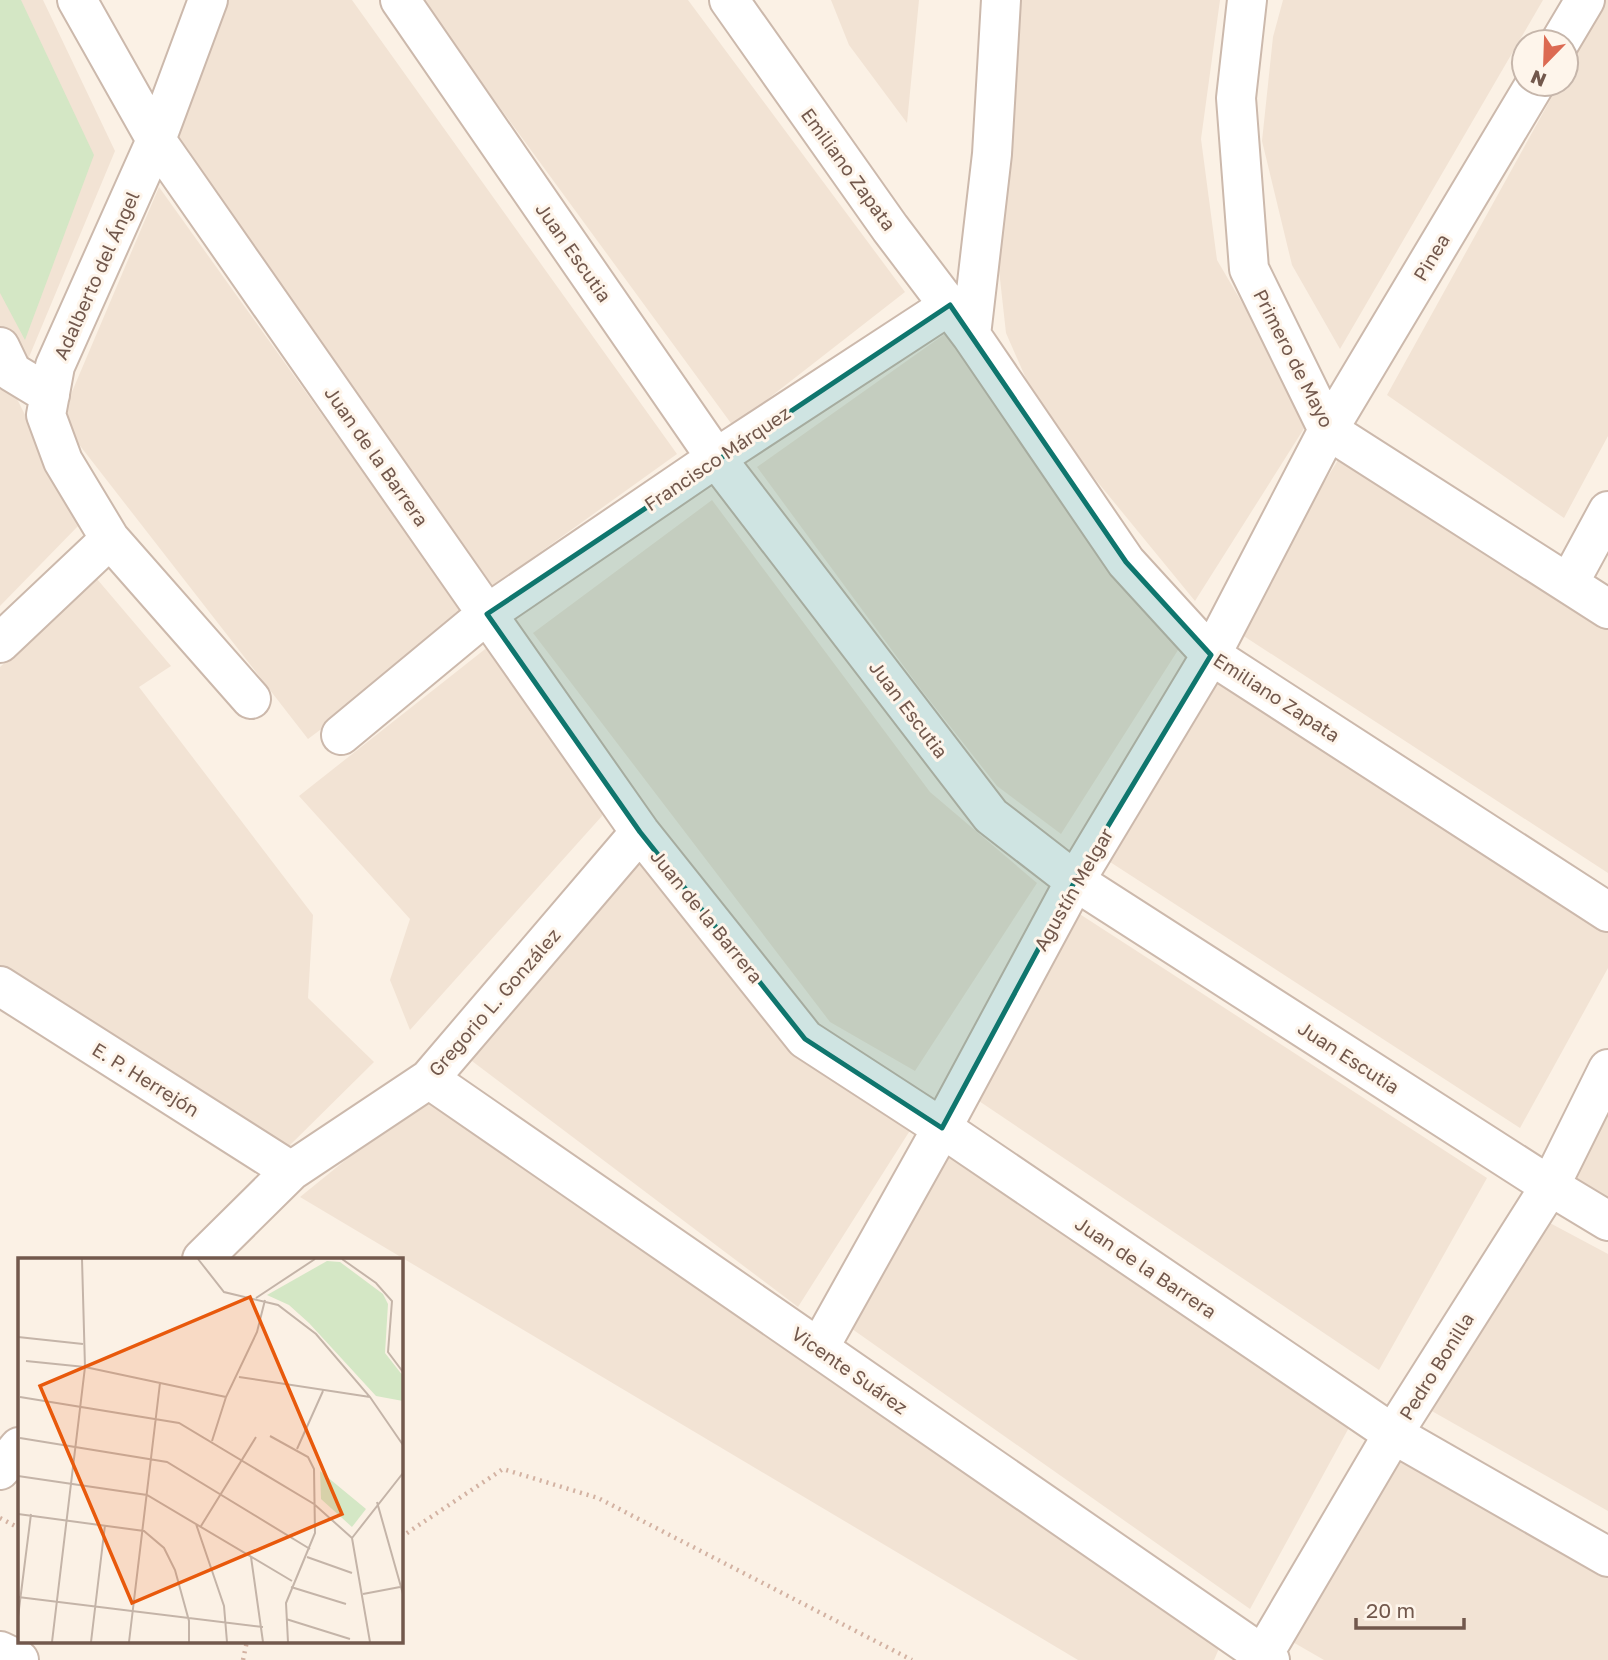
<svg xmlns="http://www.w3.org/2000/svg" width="1608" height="1660" font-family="'Golos Text',sans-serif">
<rect width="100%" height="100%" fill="#fbf1e5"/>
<path fill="#f2e3d4" d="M0,0H43L115,151L14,393L80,524L0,606Z
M229,0H352L677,454L493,586L171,130Z
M421,0H688L905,292L733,426Z
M831,0H919L907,123L849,45Z
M1020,0H1220L1201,139L1217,260L1310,419L1195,601L1041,413L1006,333L998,261Z
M1283,0H1543L1340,349L1292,265L1262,141L1273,37Z
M1606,0H1608V436L1564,518L1387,395L1559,84H1566V72Z
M159,187L468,619L308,739L60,420Z
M949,331L1180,647L1061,834L997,786L919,687L757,467Z
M1348,444L1608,614V873L1233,629Z
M712,500L930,792L1037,883L915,1071L830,1022L533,633Z
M97,579L171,666L139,687L313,915L308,998L374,1062L285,1150L0,970V667Z
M489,646L607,798L602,816L410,1030L390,980L410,919L299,796Z
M1213,676L1608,928V968L1520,1128L1107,860Z
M637,852L802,1045L916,1121L798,1307L464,1055Z
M1075,911L1487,1178L1379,1370L973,1097Z
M1608,1088V1206L1557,1177Z
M427,1094L1221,1644L1214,1660H1078L300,1197Z
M945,1142L1352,1422L1250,1609L845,1324Z
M1533,1214L1608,1254V1511L1423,1406Z
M1397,1458L1608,1576V1660H1324L1291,1641Z"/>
<path fill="#d4e7c5" d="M0,0H21L94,155L25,340L0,293Z"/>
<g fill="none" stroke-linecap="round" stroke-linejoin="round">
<g stroke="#ccb9ac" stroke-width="42">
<path id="minor" d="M77,0L156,140L487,614L640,832L805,1039L942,1128L1393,1434L1608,1557
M208,0L156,140L55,366L46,415L63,461L110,539L251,699
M400,0L716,458L991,816L1075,881L1550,1186L1608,1221
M729,0L890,228L971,335L1126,562L1211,655L1608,912
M1247,0L1236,98L1249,269L1328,430L1608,609
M1560,42L1585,0
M971,335L992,154L1001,0
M0,347L12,372L50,395
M1569,583L1608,511
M0,643L110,539
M341,735L487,614L716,458L950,305
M0,986L291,1171
M429,1079L1270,1660
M202,1259L291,1171L429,1079L640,832
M819,1348L942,1128L1075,881L1211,655L1328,430L1535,84
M0,1470L19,1447
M0,1651L19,1660
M1260,1660L1393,1434L1550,1186L1608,1069"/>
</g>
<path stroke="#d3b2a2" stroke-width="4.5" stroke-dasharray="2 5" stroke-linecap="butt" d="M0,1518L19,1528
M401,1537L503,1469L598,1498L912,1660
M243,1660L247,1641"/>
<use href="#minor" stroke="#fff" stroke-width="38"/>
</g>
<path fill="#0f766e" fill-opacity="0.2" stroke="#0f766e" stroke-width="5" stroke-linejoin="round" d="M950,305L1126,562L1211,655L1075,881L942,1128L805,1039L640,832L487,614Z"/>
<g text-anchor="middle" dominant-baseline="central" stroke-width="6" stroke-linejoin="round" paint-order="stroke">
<g font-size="19" fill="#72584c" stroke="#fef5eb">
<text transform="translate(849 169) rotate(54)">Emiliano Zapata</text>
<text transform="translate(574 252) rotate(55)">Juan Escutia</text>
<text transform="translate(1431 257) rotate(-59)">Pinea</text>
<text transform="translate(96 275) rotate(-66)">Adalberto del Ángel</text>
<text transform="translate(1294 358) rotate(63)">Primero de Mayo</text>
<text transform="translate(377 456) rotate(55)">Juan de la Barrera</text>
<text transform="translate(717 458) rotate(-34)">Francisco Márquez</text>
<text transform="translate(1277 697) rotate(33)">Emiliano Zapata</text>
<text transform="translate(909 709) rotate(53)">Juan Escutia</text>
<text transform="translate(1073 889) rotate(-60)">Agustín Melgar</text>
<text transform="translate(707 916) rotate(51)">Juan de la Barrera</text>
<text transform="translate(494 1002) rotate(-49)">Gregorio L. González</text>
<text transform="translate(1349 1057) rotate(33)">Juan Escutia</text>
<text transform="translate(146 1079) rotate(32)">E. P. Herrejón</text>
<text transform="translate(1146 1267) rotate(34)">Juan de la Barrera</text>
<text transform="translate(1436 1366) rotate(-58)">Pedro Bonilla</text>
<text transform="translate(850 1370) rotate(35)">Vicente Suárez</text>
</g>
</g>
<g transform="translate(18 1258)">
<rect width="385" height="385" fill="#fbf1e5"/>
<path d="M309,3L322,4L365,36L370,46L367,95L385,118V143L358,138L291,65L271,47L249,37ZM302,213L348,251L334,269L303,241Z" fill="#d4e7c5"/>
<path fill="none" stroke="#c4b4a8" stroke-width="2" d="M180,1L206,34L260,47L298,76L352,139L385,187M324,1L358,25L374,43L370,94L385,114M238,40L297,1M0,79L65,86M8,103L67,109L208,139M221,119L352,139M2,139L161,165L296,246L334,280L352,384M252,178L290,199L296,211L297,275L268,345L270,384M2,180L149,204L292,291M194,183L208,139L239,74L247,42M279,191L305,133M0,218L129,237L274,323M359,244L385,336M0,256L126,273L146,290L157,312L171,363V384M178,266L206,348L209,384M183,268L238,179M334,280L385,215M233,299L245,384M289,299L334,315M273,329L328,346M345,336L382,329M0,339L245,369M0,359L13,256M268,361L332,381M34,384L67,109L64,1M73,384L87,267M111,384L142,125"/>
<path fill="#e8590c" fill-opacity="0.15" stroke="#e8590c" stroke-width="3.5" d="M232,39L324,256L114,345L22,128Z"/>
<rect width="385" height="385" fill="none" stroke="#72584c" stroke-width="3.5"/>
</g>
<g transform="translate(1545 63) rotate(203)"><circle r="33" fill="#fef5eb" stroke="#c6b6ab" stroke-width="2"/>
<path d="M0-5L12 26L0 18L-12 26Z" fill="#dc6a52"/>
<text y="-10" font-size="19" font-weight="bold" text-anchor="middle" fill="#72584c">N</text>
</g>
<path d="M1356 1618v10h108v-10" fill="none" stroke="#72584c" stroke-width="3.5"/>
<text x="1366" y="1618" font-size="21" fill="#72584c" stroke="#fef5eb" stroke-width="5" paint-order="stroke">20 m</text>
</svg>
